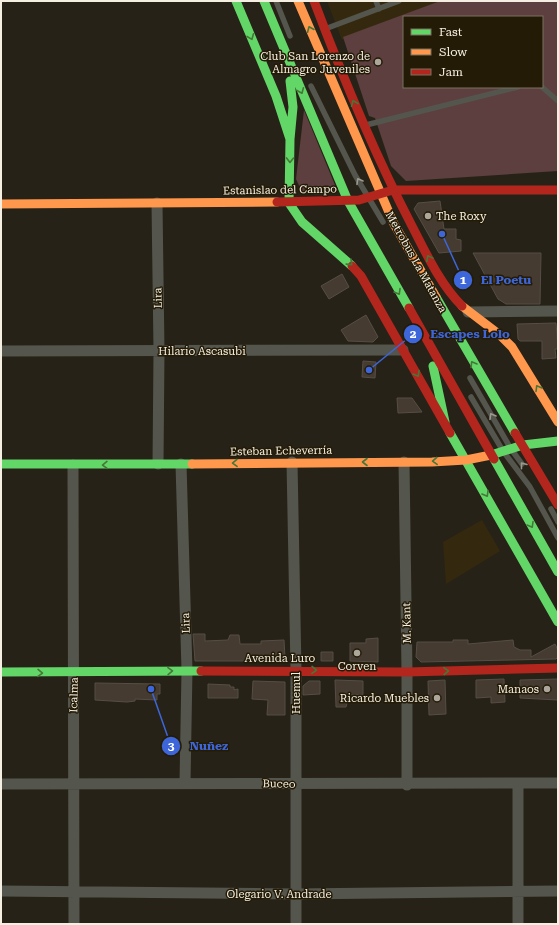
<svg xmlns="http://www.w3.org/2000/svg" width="559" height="925" font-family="'Roboto Serif',serif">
<rect width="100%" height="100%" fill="#272217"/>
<path fill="#34290e" d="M327,1H441L342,40Z
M482,520L500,551L446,584L443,542Z"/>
<path fill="#5c3f3e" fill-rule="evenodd" d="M440,1H558V171L406,181L391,166L375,118L369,116L343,37ZM404,17H542V87H404Z
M304,110L337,190C326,195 313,196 302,192L296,179Z"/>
<path fill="#453b31" stroke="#554e46" d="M440,201L444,229H456V239L461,240V251L439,253L414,209L418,203Z
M473,253H541L540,304H506L498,299Z
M342,274L349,287L329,299L321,286Z
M366,315L378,337L373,342L348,341L341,330Z
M556,323L558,349H555L556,358L542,359V341H520L518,339L517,324Z
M363,361L376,362L375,378L362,377Z
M397,398H412L422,412L398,413Z
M193,634H205V641L228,640L230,635H239L240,644H261V641L284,640L285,658L283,661H195Z
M378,638V662L350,661V643H366V639Z
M453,640H468V644L513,640L514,647L520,650H531V657L555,644L558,650V657L556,659L421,662L416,657L417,642H453Z
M321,652H333V661H321Z
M504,679L505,702L491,703V697L476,698V680Z
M558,679V700L520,698V680Z
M335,680L363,681V695H349L346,707H336Z
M445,680L446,714L429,715L428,681Z
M253,681L285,682V715H267L268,700L252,699Z
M309,681H320V694L303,695V686Z
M95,683L160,684V694H157V700L135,699V701L127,702L95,700Z
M208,684L230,685V687H234V690L238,689V698H208Z"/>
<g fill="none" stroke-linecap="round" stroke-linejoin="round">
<path stroke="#54554d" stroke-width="5.5" d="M276,1L290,36
M376,1L379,9
M325,29L399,1
M311,86L355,175L383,222
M542,87L558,101
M366,125L518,87
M470,378L511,449L522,464
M471,397L503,451L530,487L558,538
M551,509L558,522"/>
<path stroke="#54554d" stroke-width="11" d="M157,203L159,351L158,464
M468,312L558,311
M1,351L403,350
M292,462L296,670V924
M404,462L407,672V785
M181,464L187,670L185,783
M73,465L74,924
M1,784C187,783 372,784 558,783
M1,891L296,894L558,891
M518,924V783"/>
<path stroke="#63d668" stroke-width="9" d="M236,1L276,96L290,139L289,203L302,222L352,266
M264,1L348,201L409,308
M290,81L293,107L290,139
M436,297L515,433
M433,366L445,422
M450,433L558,622
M491,455L523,445L558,441
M494,459L558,572
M1,464H192
M1,672L201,671"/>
<path stroke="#ff974d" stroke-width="9" d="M298,1L394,224L436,297
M1,204L277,202
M462,306L500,335L512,347L558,422
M192,464L432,462L466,460L491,455"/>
<path stroke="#b3261e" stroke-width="9" d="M314,1C343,78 374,153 412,226C426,253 440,284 462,306
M277,202L359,200L393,190H558
M352,266L361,276L450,433
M409,308L494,459
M515,433L558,505
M201,671L407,672L558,668"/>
</g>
<defs><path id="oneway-chevron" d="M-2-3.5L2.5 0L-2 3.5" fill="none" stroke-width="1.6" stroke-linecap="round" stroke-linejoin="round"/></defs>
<g stroke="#447838">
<use href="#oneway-chevron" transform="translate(310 29) rotate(-113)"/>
<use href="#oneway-chevron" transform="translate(251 37) rotate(68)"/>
<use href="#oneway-chevron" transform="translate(301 91) rotate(67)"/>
<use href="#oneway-chevron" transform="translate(354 103) rotate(-112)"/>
<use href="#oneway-chevron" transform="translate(290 160) rotate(91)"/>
<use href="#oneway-chevron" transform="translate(429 258) rotate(-118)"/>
<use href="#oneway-chevron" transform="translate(350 263) rotate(44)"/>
<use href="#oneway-chevron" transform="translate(398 292) rotate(60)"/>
<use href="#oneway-chevron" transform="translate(473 364) rotate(-121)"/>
<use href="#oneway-chevron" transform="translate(417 374) rotate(60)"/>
<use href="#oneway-chevron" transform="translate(538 388) rotate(-121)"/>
<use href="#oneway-chevron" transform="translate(435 461) rotate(178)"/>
<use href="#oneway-chevron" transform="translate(365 462) rotate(180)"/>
<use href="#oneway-chevron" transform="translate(235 463) rotate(179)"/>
<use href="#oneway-chevron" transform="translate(105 465) rotate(179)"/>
<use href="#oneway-chevron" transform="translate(486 494) rotate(60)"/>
<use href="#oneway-chevron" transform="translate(531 525) rotate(60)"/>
<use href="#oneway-chevron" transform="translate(314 670) rotate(1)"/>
<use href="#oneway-chevron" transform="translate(170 671) rotate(-1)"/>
<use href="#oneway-chevron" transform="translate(446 671) rotate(-2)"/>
<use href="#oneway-chevron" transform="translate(40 673) rotate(1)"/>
</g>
<g stroke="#9c9a90">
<use href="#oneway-chevron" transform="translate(359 181) rotate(-120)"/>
<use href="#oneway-chevron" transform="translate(492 416) rotate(-120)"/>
<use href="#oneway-chevron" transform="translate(523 465) rotate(-128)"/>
</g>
<g fill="#ada79b" stroke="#241b07" stroke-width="1.5">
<circle cx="378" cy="62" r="4"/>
<circle cx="428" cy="216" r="4"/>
<circle cx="357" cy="653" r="4"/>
<circle cx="547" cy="689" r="4"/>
<circle cx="437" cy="698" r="4"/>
</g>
<g text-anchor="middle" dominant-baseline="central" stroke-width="3" stroke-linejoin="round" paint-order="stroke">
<g font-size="11" fill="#f5efe2" stroke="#241b07" text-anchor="end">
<text x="370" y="56">Club San Lorenzo de<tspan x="370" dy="13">Almagro Juveniles</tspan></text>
<text x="436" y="216" text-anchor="start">The Roxy</text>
<text x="357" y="666" text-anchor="middle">Corven</text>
<text x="539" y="689">Manaos</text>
<text x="429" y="698">Ricardo Muebles</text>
</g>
<g font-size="11" fill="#f5efe2" stroke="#241b07">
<text transform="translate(280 190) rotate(-1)">Estanislao del Campo</text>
<text transform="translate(416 262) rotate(61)">Metrobus La Matanza</text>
<text transform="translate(158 298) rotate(-91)">Lira</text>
<text x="202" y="351">Hilario Ascasubi</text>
<text transform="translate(281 451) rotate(-1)">Esteban Echeverría</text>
<text transform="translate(186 623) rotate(-92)">Lira</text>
<text transform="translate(407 623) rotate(-91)">M. Kant</text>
<text x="280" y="658">Avenida Luro</text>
<text transform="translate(296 693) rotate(-90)">Huemul</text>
<text transform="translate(74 695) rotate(-89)">Icalma</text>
<text transform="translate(279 784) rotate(1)">Buceo</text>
<text x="279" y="894">Olegario V. Andrade</text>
</g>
</g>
<path fill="none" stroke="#3d66da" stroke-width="1.5" d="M442 234L463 280M369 370L413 334M151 689L171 746"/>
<g fill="#3d66da" stroke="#241b07" stroke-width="1.5">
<circle cx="442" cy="234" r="4"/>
<circle cx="369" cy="370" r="4"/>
<circle cx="151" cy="689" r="4"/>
<circle cx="463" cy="280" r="10"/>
<circle cx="413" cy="334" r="10"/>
<circle cx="171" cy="746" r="10"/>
</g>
<g font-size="12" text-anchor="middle" font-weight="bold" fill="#fff">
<text x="463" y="284">1</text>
<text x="413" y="338">2</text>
<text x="171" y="750">3</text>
</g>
<g font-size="12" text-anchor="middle" font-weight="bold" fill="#3d66da" stroke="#241b07" stroke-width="3" stroke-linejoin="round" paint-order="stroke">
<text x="506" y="284">El Poetu</text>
<text x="470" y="338">Escapes Lolo</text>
<text x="209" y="750">Nuñez</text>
</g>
<rect width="559" height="925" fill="none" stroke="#f5efe2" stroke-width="4"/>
<rect x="403" y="16" width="140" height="72" fill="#241b07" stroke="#78705f"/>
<rect x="411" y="29" width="20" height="6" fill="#63d668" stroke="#78705f"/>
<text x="439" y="36" font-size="12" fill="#f5efe2">Fast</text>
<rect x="411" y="49" width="20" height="6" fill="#ff974d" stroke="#78705f"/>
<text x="439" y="56" font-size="12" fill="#f5efe2">Slow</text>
<rect x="411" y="69" width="20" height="6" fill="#b3261e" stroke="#78705f"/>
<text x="439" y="76" font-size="12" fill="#f5efe2">Jam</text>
</svg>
